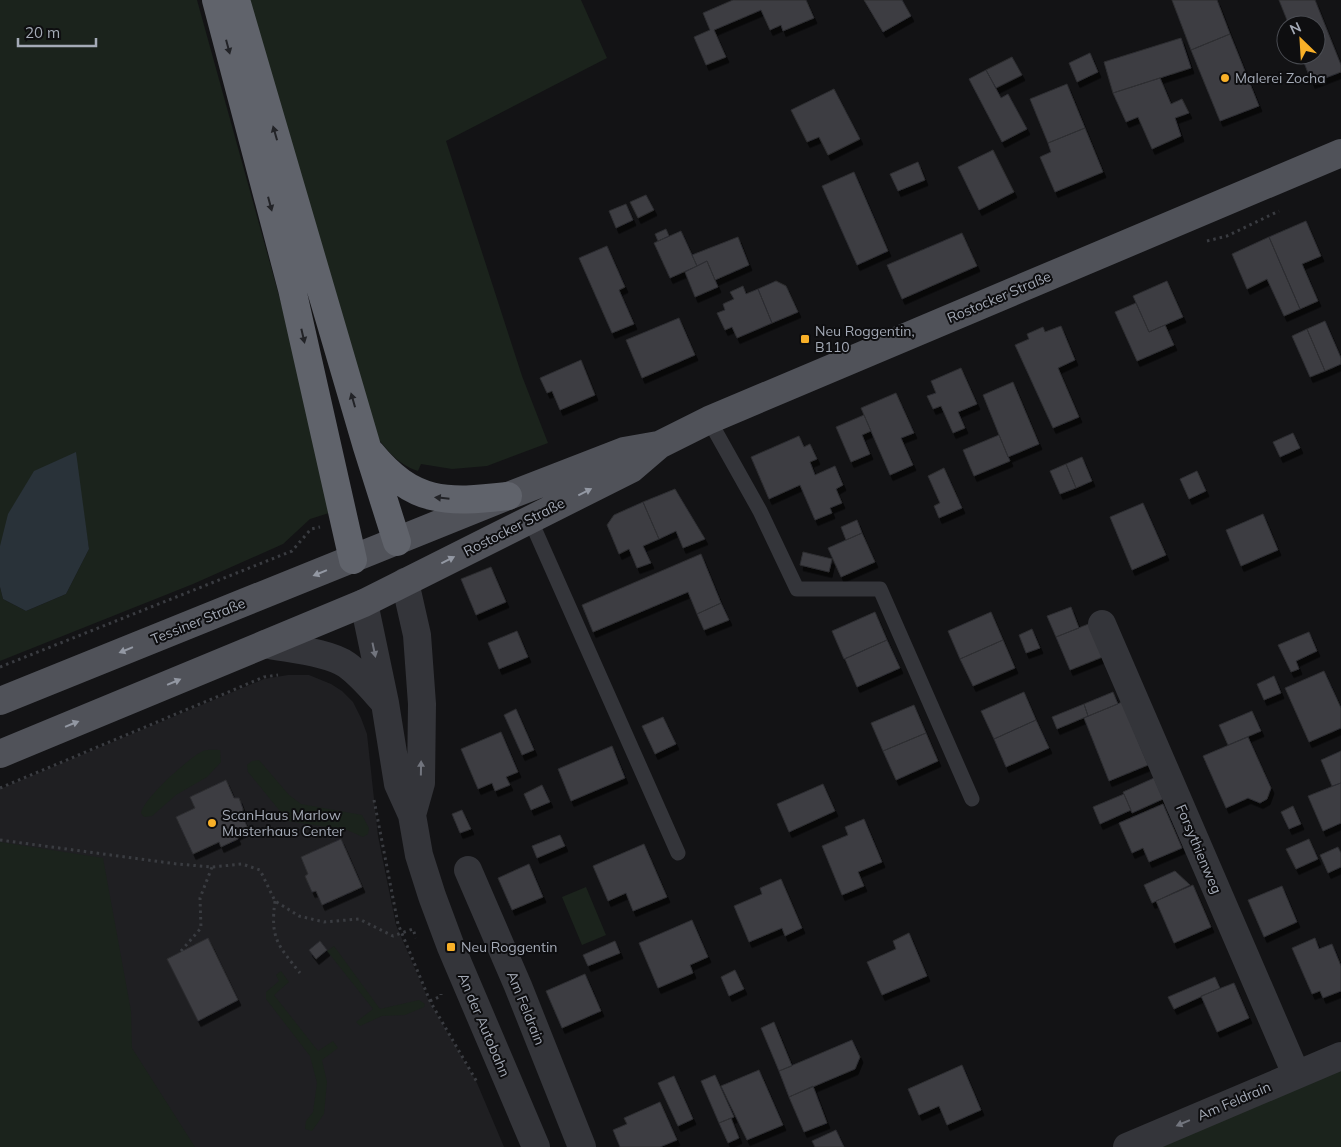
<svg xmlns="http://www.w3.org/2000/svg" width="1341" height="1147" font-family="Mulish,sans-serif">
<defs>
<filter id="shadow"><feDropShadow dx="3" dy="5.5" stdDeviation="0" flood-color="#0009"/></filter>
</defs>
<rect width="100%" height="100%" fill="#131315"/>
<path fill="#1f1f22" d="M288,675H309L331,684L342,691L353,702L361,718L367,734L378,836L396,925L429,1001L477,1083L504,1147H0V789L264,679Z"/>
<path fill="#1b231c" d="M0,0H197L314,422L329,513L310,519L283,544L193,584L0,661V587L3,599L26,611L66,594L89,549L83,513L0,546Z
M247,0H581L607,58L446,141L522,376L548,443L487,466L452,469L421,464L418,471C395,464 383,444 368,426Z
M220,750L221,762L207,777L176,795L152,816L144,817L141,813C144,798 187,760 201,752C206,749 215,750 220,750Z
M259,760L289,795L301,804L362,815L369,828L368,834L363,837L347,830L288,821L248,772L247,765L252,761Z
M0,842L103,858L131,1011L132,1048L195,1147H0Z
M586,887L606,935L582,945L562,897Z
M334,946L380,1009L419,1000L425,1004L424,1007L405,1015L382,1016L360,1026L356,1022L373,1009L327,951Z
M281,971L289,982L274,995L318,1051L333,1041L338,1048L322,1060L327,1082L324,1114L312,1131L305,1129L306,1121L313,1112L317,1083L310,1056L266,999V992L279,981L276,975Z
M1341,1062V1147H1138Z"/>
<path fill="#293239" d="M76,452L89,549L66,594L26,611L3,599L0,587V546L8,514L34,471Z"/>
<path fill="#3d3e42" stroke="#2d2d31" filter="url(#shadow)" d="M733,0H806L814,18L783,31L781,25L770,30L761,10L714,30L726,57L706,65L694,37L710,30L703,13Z
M864,0H902L911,16L883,32Z
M1172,0H1217L1230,34L1191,50Z
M1279,0H1315L1341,65V72L1312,83L1301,55H1316V25H1289Z
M1230,34L1259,106L1220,121L1191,50Z
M1181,38L1191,68L1113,93L1104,62Z
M1090,53L1098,72L1077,82L1069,63Z
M1012,57L1022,75L996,88L986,70Z
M986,70L1001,98L1008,94L1027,129L1002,142L969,79Z
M1160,78L1171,104L1182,99L1189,113L1175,118L1181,136L1152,149L1138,117L1126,122L1113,93Z
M1067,84L1085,128L1048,143L1030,99Z
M834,89L860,139L828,155L819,137L807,142L791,110Z
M1085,128L1103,172L1055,192L1040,157L1051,152L1048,143Z
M993,150L1014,192L979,210L958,167Z
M918,162L925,180L898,191L890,174Z
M854,172L888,251L857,265L822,186Z
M646,195L654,210L638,218L630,202Z
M626,204L633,220L616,228L609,211Z
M1306,221L1321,256L1302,264L1318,301L1300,309L1269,237Z
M666,229L669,236L658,241L655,234Z
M681,231L697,266L670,278L654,243Z
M962,233L977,266L902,299L887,265Z
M738,237L749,265L715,280L707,261L697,266L692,255Z
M1269,237L1300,309L1284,316L1267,279L1247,289L1232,254Z
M607,246L625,287L619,290L634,324L612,333L579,258Z
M707,261L718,287L695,297L685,272Z
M776,281L786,286L798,312L772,323L758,289Z
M1167,281L1183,317L1149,332L1133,296Z
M743,286L746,294L758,289L772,323L737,338L732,327L725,330L717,313L725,310L723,304L734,299L730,292Z
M1136,303L1149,332L1165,325L1174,345L1137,361L1115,312Z
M679,318L695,355L642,378L626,340Z
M1325,321L1341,358V364L1325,371L1307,329Z
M1061,326L1075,360L1058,368L1079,417L1053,428L1015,345L1029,339L1027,334L1043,327L1045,332Z
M1307,329L1325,371L1310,377L1292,336Z
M581,360L595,395L560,410L552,391L547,393L540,378Z
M961,368L977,404L958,412L965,428L953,433L941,406L933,409L927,396L936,393L931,381Z
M1013,382L1039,444L1008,457L983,395Z
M896,393L914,433L901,438L913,465L890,475L861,408Z
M864,415L871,431L862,435L870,454L851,462L836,427Z
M1293,433L1300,448L1280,457L1273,442Z
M999,435L1010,461L974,476L963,450Z
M799,436L804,447L810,444L817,459L810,462L815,475L835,466L843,485L836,489L842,503L830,508L832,513L815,520L800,485L769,499L751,457Z
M1082,457L1092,481L1076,488L1066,464Z
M1066,464L1076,488L1060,494L1050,471Z
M944,468L962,508L939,518L934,506L940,503L928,476Z
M1197,471L1206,491L1189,499L1180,479Z
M675,489L705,539L683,548L676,531L659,539L643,502Z
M643,502L659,539L643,546L651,563L637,568L629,549L619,554L607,525L614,515Z
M1143,503L1166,555L1132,570L1110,517Z
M1263,514L1278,550L1241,566L1226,530Z
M857,520L862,533L846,540L841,527Z
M862,533L875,562L841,577L828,548Z
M803,552L832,559L829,572L800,565Z
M701,554L721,603L697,614L688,592L593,632L582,605Z
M491,567L506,602L476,615L461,579Z
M721,603L729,620L704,630L697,614Z
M1071,607L1079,628L1056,637L1047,616Z
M875,612L887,640L844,659L832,631Z
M991,612L1003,640L960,659L948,631Z
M1091,623L1105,656L1070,670L1056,637Z
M1032,629L1040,648L1026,653L1019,635Z
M517,631L528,657L499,669L488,643Z
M1309,632L1317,651L1296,661L1299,669L1291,672L1278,645Z
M887,640L900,668L857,687L845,659Z
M1003,640L1015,668L973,686L960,659Z
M1324,671L1341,708V728L1309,742L1285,688Z
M1274,676L1281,693L1264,700L1257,684Z
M1024,692L1036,720L994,739L981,711Z
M1113,692L1118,704L1088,716L1084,704Z
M1122,702L1148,765L1109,781L1084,718Z
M1084,704L1088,716L1057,729L1052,717Z
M914,705L926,733L883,751L871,723Z
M516,709L534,750L522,755L504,715Z
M1252,711L1261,731L1228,745L1219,725Z
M663,717L676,744L655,754L642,726Z
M1036,720L1049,748L1006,767L994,739Z
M501,732L518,772L506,777L510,785L495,791L492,783L478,789L461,749Z
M926,733L938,761L896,780L883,751Z
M1248,737L1271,788L1267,799L1260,803L1248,798L1226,808L1203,756Z
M612,746L625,778L571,801L558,769Z
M1341,751V783L1332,786L1321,760Z
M1154,778L1163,799L1132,813L1123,792Z
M226,780L234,798H239L243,809L242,815L248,829L236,835L238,839L221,847L219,842L193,854L176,817L195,808L190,797Z
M1341,783V823L1323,831L1308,796Z
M823,784L835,811L789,832L777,804Z
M542,785L550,802L531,810L524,794Z
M1124,794L1131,810L1100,824L1093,807Z
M1163,804L1182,848L1149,862L1143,848L1132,853L1119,823Z
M1293,806L1301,824L1289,829L1281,812Z
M462,810L471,829L460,833L452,814Z
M864,819L882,862L858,872L864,886L842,895L822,846L848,835L845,827Z
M560,835L565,846L537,858L532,846Z
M341,839L362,887L322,905L316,891L312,892L305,876L308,874L301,857Z
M1309,839L1318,859L1296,869L1286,849Z
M644,844L667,897L633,911L626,893L608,901L593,866Z
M1338,847L1341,853V867L1328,873L1320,855Z
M529,864L543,897L512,910L498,878Z
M1175,871L1190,885L1152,903L1144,885Z
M781,879L802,928L785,936L782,928L749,942L734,906L762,894L760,888Z
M1193,885L1211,927L1174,943L1156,901Z
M1282,886L1297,922L1264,937L1248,900Z
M692,920L708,957L690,965L693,973L658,988L639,943Z
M909,933L927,976L882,995L867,962L896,949L893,941Z
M208,938L238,1000L198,1021L167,959Z
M1315,938L1319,949L1332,944L1341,966V991L1323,998L1320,991L1312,994L1292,948Z
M320,941L327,950L316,959L309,950Z
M615,941L620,953L588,966L583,955Z
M735,970L744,989L729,996L721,977Z
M585,974L601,1011L562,1028L546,991Z
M1215,977L1220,988L1174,1009L1168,997Z
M1234,983L1249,1018L1217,1032L1201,996Z
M774,1022L792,1066L779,1071L761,1028Z
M852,1040L860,1057L855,1069L789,1097L779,1071Z
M962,1065L981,1110L947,1125L939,1106L919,1115L908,1089Z
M759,1070L783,1125L747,1140L721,1086Z
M715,1075L734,1117L719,1123L701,1081Z
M674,1076L693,1119L678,1126L658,1083Z
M813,1086L827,1123L804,1132L789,1097Z
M660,1102L677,1140L660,1147H620L613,1130L627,1124L624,1118Z
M731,1118L739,1138L728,1143L719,1123Z
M836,1130L844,1147H815L812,1141Z"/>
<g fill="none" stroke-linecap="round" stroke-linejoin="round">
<path stroke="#3a3c41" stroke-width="3" stroke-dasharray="2.5 4" stroke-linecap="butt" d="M1207,241L1227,236L1279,211
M0,667L292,551L311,529L320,527
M0,788L264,677L278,675
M374,800L398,924L430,1001L477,1082
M0,840L177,864L212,867L242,864L260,870L275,901L299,916L324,922L359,919L393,936L413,929L416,938
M275,901C270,939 278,945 300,973
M181,951L201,928L200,898L212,867
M430,1001L441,996V994"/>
<path stroke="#34353a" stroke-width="15" d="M709,420L760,511L797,589H880L972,799
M530,519L678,853"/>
<path stroke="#34353a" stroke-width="28" d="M1102,624L1296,1074
M468,870L518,986L582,1147
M1127,1147L1341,1056"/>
<path stroke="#34353a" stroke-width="28" d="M405,582L417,635L422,704L421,783L412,815
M364,603L385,703L398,784L412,815L419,855L432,896L451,947L536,1147
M265,644C288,649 329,652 347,665C361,675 373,690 385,703"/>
<path stroke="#505259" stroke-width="28" d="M0,701L508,496L624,451L658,445
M0,754L364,603L631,469L659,445L709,420L1341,153"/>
<path stroke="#60636b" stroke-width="28" d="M216,0L292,289L353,560
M236,0L367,447L397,542
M371,453C413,504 446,503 508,496"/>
</g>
<defs><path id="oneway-solid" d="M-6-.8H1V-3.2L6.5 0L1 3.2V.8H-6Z" transform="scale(1.25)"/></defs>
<g fill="#222327">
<use href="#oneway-solid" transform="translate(228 47) rotate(75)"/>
<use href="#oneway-solid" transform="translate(275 133) rotate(-106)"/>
<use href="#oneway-solid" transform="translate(270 204) rotate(75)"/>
<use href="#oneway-solid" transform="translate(303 336) rotate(77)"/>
<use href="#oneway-solid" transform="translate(353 400) rotate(-106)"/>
<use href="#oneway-solid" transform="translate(442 498) rotate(-174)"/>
</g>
<g fill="#9398a3">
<use href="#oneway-solid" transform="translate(585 492) rotate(-27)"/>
<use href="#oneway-solid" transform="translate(448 560) rotate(-27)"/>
<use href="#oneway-solid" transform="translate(320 573) rotate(158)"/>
<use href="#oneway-solid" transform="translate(126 650) rotate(158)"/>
<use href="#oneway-solid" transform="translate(174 682) rotate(-23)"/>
<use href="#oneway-solid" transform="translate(72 724) rotate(-22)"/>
</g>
<g fill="#72757e">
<use href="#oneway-solid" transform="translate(374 650) rotate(78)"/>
<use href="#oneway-solid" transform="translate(421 768) rotate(-89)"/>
<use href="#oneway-solid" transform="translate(1183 1123) rotate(157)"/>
</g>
<g fill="#f8b028" stroke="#0e0e10" stroke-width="2">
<circle cx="1225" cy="78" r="5"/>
<rect x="800" y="334" width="10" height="10" rx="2.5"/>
<circle cx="212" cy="823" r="5"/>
<rect x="446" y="942" width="10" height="10" rx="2.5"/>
</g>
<g text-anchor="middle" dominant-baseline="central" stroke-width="4" stroke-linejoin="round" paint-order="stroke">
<g font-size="14" fill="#a4aab6" stroke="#0e0e10" text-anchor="start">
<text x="1235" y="78">Malerei Zocha</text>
<text x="815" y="331">Neu Roggentin,<tspan x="815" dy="16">B110</tspan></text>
<text x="222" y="815">ScanHaus Marlow<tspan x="222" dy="16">Musterhaus Center</tspan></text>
<text x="461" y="947">Neu Roggentin</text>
</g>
<g font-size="14" fill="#a4aab6" stroke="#0e0e10">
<text transform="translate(999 297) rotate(-23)">Rostocker Straße</text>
<text transform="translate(514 527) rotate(-27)">Rostocker Straße</text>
<text transform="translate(198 621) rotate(-22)">Tessiner Straße</text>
<text transform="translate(1199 849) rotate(67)">Forsythienweg</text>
<text transform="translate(526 1008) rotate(68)">Am Feldrain</text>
<text transform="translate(484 1025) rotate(67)">An der Autobahn</text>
<text transform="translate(1234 1101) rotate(-23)">Am Feldrain</text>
</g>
</g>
<g transform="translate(1301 40) rotate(335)"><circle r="24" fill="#0e0e10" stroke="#4a4c52"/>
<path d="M0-4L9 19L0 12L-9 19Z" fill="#f8b028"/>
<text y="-8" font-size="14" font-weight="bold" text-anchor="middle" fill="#a4aab6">N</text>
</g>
<path d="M18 38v8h78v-8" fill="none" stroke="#a4aab6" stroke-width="2.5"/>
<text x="25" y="38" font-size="15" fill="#a4aab6" stroke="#0e0e10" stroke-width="4" paint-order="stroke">20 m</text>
</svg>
